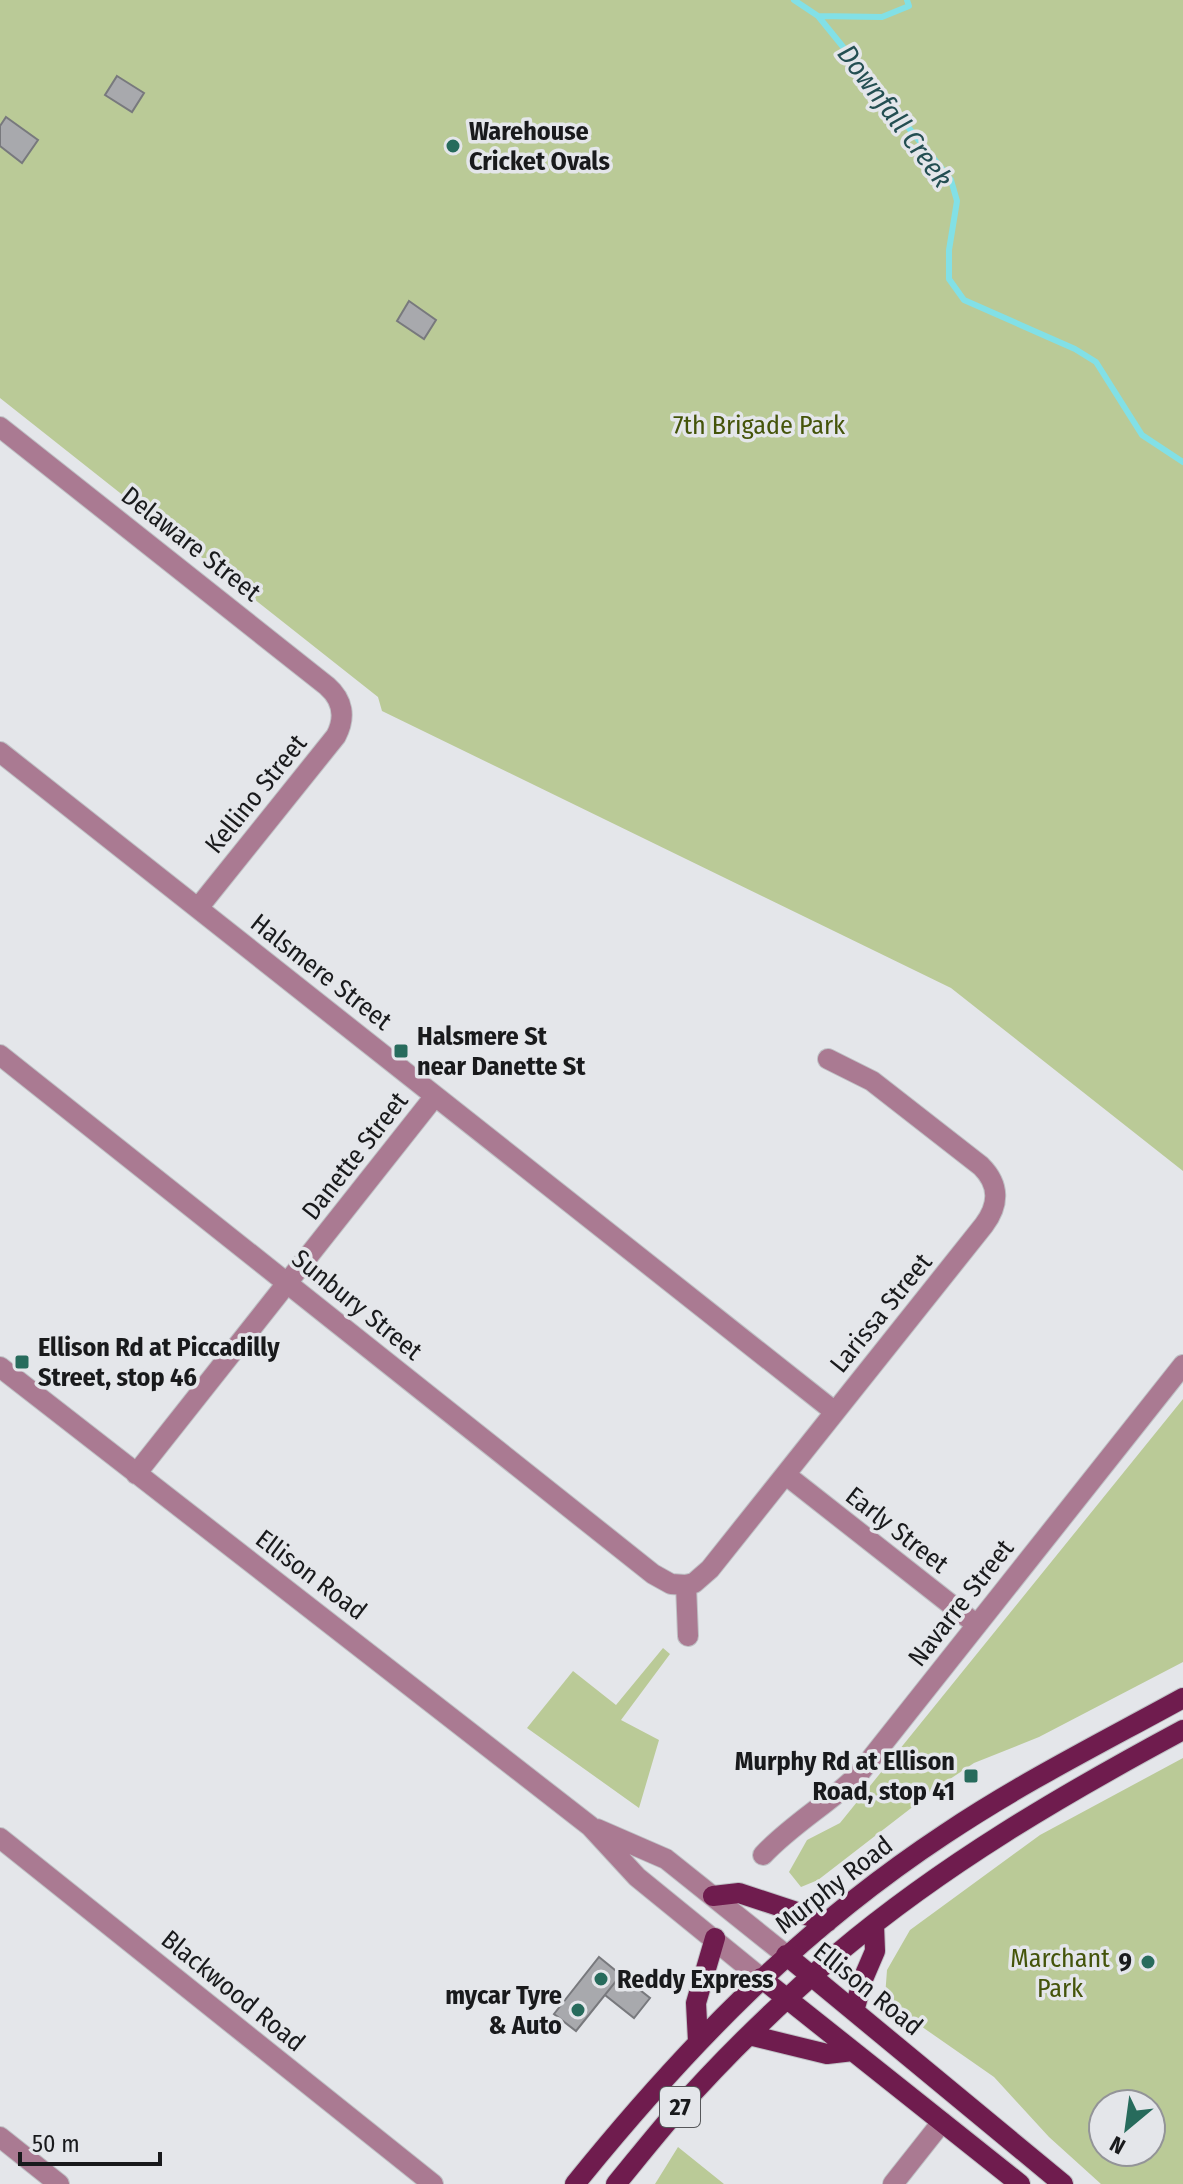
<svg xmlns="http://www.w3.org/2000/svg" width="1183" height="2184" font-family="'Fira Sans Condensed',sans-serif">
<rect width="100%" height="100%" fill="#e4e6ea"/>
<path fill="#baca97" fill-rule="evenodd" d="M0,0H1183V1171L951,988L382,711L378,697L0,398Z
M1183,1399V1662L1039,1737L974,1763L941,1785L818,1880L801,1887L789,1872L807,1840L840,1823Z
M663,1648L670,1654L621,1720L659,1740L639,1808L527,1728L573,1671L616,1705Z
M1183,1758V2184H1101L1049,2137L994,2077L895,2008L885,1997L887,1970L910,1930L1040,1835ZM1103,2104H1151V2152H1103Z
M678,2147L724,2184H655Z"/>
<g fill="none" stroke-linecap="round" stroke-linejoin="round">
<path stroke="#82e0e6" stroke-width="6" d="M794,0L818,16L951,180L957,201L949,250V279L964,300L1075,349L1096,362L1142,435L1183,462
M818,16L882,17L909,6L907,0"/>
</g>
<path fill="#a8a9ad" stroke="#78797d" stroke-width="2" d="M117,76L144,93L132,112L105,95Z
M6,117L38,140L22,163L0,146V126Z
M409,301L436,320L424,339L397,321Z
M599,1957L621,1975L576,2031L554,2014Z
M621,1975L650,1998L634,2018L605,1995Z"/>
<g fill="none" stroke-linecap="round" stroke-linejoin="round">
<g stroke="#bfc1c5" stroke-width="22">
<path id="minor" d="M0,427L327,686C343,700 346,717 336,736L198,908
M0,752L835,1412
M0,1055L653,1574L671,1584L686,1585
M0,1367L590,1826L637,1877L761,1978
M136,1474L435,1096
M786,1475L977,1625
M688,1636L686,1585L694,1583L710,1569L984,1225C999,1205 1000,1185 981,1166L872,1081L828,1059
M597,1829L666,1859L786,1955
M0,1838L433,2184
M763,1855C792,1824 828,1804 858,1775L1183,1365
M0,2137L59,2184
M893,2184L942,2122"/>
</g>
<g stroke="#bfc1c5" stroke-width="22">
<path id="major" d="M713,1896L739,1893L827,1922
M786,1955L1063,2184
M761,1978L1020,2184
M854,2011L863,1979L875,1951L874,1925
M749,2035L827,2054L853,2051
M698,2041L696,2003L715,1938
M575,2184C685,2048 798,1931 945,1834C1021,1783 1103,1742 1183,1698
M616,2184C635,2161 654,2137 674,2114C724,2057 780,2003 838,1953C944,1864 1062,1795 1183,1730"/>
</g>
<use href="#minor" stroke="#aa7a92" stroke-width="20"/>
<use href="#major" stroke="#6f1c4e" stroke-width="20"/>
</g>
<g fill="#276b5c" stroke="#e4e6ea" stroke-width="3">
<circle cx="453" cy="146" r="8"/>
<rect x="393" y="1043" width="16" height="16" rx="4"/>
<rect x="14" y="1354" width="16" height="16" rx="4"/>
<rect x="963" y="1768" width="16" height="16" rx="4"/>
<circle cx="1148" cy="1962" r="8"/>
<circle cx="601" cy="1979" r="8"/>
<circle cx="578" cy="2010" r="8"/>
</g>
<g text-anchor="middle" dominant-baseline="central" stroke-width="7" stroke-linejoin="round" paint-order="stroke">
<rect fill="#e4e6ea" stroke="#56575a" stroke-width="2" x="660" y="2087" width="40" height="40" rx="6"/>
<g font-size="24" font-weight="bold" fill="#191a1c">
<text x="680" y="2107">27</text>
</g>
<g font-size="26" font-weight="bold" fill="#191a1c" stroke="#e4e6ea" text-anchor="start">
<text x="469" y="131">Warehouse<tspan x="469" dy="30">Cricket Ovals</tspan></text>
<text x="417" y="1036">Halsmere St<tspan x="417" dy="30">near Danette St</tspan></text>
<text x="38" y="1347">Ellison Rd at Piccadilly<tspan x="38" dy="30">Street, stop 46</tspan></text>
<text x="955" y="1761" text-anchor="end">Murphy Rd at Ellison<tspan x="955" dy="30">Road, stop 41</tspan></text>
<text x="1132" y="1962" text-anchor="end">9</text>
<text x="617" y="1979">Reddy Express</text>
<text x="562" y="1995" text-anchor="end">mycar Tyre<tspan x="562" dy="30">&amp; Auto</tspan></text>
</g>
<g font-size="26" fill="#44540a" stroke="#e4e6ea">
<text x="759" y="425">7th Brigade Park</text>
<text x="1060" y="1958">Marchant<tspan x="1060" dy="30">Park</tspan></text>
</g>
<g font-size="26" fill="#191a1c" stroke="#e4e6ea">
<text transform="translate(191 544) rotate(38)">Delaware Street</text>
<text transform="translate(256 794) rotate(-51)">Kellino Street</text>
<text transform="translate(321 972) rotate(38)">Halsmere Street</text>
<text transform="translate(355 1156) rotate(-52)">Danette Street</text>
<text transform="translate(357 1305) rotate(39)">Sunbury Street</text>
<text transform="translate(881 1313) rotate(-51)">Larissa Street</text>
<text transform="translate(897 1530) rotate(38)">Early Street</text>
<text transform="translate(311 1575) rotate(37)">Ellison Road</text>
<text transform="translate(961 1603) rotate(-52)">Navarre Street</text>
<text transform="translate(834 1885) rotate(-38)">Murphy Road</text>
<text transform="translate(868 1989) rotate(39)">Ellison Road</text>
<text transform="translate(233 1991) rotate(39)">Blackwood Road</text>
</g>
<g font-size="28" font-style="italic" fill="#244f52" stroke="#e4e6ea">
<text transform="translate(895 116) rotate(53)">Downfall Creek</text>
</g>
</g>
<g transform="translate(1127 2128) rotate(209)"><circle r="38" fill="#e4e6ea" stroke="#939498" stroke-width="2"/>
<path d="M0-6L14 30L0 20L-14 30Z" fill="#276b5c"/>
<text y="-12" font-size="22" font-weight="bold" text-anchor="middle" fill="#191a1c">N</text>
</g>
<path d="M20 2152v12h140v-12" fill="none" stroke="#191a1c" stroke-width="4"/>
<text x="32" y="2152" font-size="24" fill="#191a1c" stroke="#e4e6ea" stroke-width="6" paint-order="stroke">50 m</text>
</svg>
